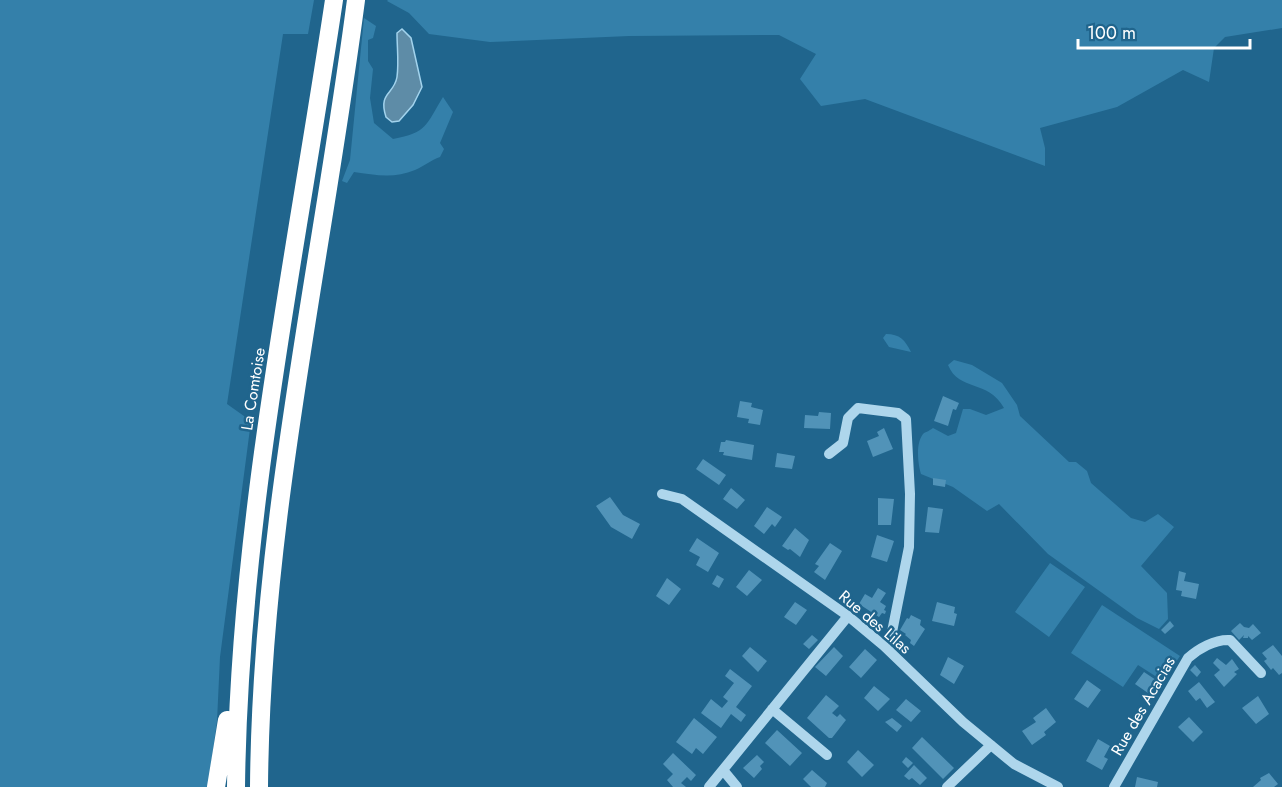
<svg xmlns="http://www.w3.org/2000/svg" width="1282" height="787" font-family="Jost,sans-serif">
<rect width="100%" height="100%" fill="#20658d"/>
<path fill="#3480aa" d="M0,0H314L308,34H283L227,404L251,421L220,657L217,721L208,787H0Z
M388,0H1282V28L1225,37L1214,48L1209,82L1183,70L1117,107L1040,128L1045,148V166L865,99L821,106L800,79L816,54L779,35L629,36L490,42L429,34L409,13L387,1Z
M364,18L376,26L373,38L368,40V61L373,69L370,98L374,123L393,139C427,133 426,125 443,97L453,112L440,143L444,149L440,157C431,160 424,166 415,170C394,179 375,175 354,172L347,183L342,181L350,160Z
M886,334C900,334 905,340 911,352L889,347L883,338Z
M954,360L972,365L1002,383L1017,405L1020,416L1069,462H1076L1087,471L1091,483L1131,518L1145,522L1158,514L1174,527L1141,566L1167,593L1168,619L1159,629L1137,618L1048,554L999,504L987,511L953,487L921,474C918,464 915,442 924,433C925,433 932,429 933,428L948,436L956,433L963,409H970L986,415L1004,408C988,379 959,392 948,365Z
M1050,563L1085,587L1049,637L1015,612Z
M1102,605L1180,656L1163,681L1138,665L1123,687L1071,653Z"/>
<path fill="#5e8ca7" stroke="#a2d3ed" stroke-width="1.5" d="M402,29L411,38L422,87L413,105L399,121L392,122L386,117C378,92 394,95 397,77C399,63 397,47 397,33Z"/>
<path fill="#5193b8" d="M943,396L959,403L956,410L953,409L948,426L934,421Z
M740,401L752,403L751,407L763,410L760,425L748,423L749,419L737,417Z
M819,412L831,413L830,429L804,428L805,415L818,416Z
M884,428L893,449L873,457L867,441L879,436L877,432Z
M726,440L754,445L752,460L723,455L724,452H719L721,442H725Z
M777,453L795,456L792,469L775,467Z
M703,459L726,475L719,485L696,469Z
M933,478L946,480L945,487L933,485Z
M731,488L745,500L737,509L723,499Z
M610,497L623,515L640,524L632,539L611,527L596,506Z
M878,498L894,499L891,525H878Z
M767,507L782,517L775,527L772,524L764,534L754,526Z
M928,507L943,509L939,533L925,532Z
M795,528L809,540L800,557L790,549L788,550L782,546Z
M877,535L894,541L887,562L871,557Z
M697,538L719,553L708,572L696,565L700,557L689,551Z
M830,543L842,551L825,580L814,572L819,566L815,564Z
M749,570L762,580L747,596L736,587Z
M1179,571L1186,573L1184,581L1199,584L1196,599L1181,596L1182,591L1176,590Z
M717,575L724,579L719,588L712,584Z
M667,578L681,589L669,605L656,596Z
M878,588L886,593L880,602L886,606L884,610L886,611L885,614L882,613L879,617L859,604L865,594L872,598Z
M795,602L807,610L796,625L784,617Z
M937,602L955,607L954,613L957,614L954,626L932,621Z
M911,615L921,620L920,625L925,629L914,646L910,643L911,640L905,635L906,634L900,630L907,618L909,619Z
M1170,621L1174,626L1165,634L1161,630Z
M1240,623L1244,627L1249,628L1253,624L1261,633L1252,640L1248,636V638H1243L1244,635L1239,640L1231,631Z
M812,635L818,640L809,649L803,644Z
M1273,645L1282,656V673L1279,675L1273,668L1271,670L1264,661L1267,659L1262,653Z
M750,647L767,661L758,672L742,656Z
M834,647L843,656L826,676L815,667Z
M865,649L877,660L861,678L849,667Z
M948,657L964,666L954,684L940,675Z
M1217,658L1226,665L1232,659L1239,669L1234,672L1237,674L1224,687L1214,675L1220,670L1213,663Z
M1195,665L1201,672L1197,677L1190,670Z
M730,669L752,686L736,707L746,715L741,722L731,714L721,728L701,713L711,699L722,708L728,701L723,697L734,683L725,676Z
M1144,672L1156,680L1148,693L1135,684Z
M1087,680L1101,690L1088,708L1074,699Z
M1199,682L1215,702L1207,708L1200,698L1196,701L1188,691Z
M874,686L890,699L878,711L864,698Z
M826,695L839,706L832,713L837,717L840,714L846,720L832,738H829L807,718Z
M1258,696L1269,714L1256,724L1242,708Z
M906,699L921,711L911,722L896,710Z
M1046,708L1056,722L1044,732L1046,735L1032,745L1022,731L1036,722L1033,718Z
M1189,717L1203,732L1193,742L1178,727Z
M694,718L717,737L703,754L696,748L692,754L676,742Z
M892,718L902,726L897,732L885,722Z
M777,730L802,753L790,766L765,743Z
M922,737L954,768L943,779L912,748Z
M1098,739L1110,746L1104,757L1108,759L1102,770L1086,761Z
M858,750L874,765L862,777L847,762Z
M673,753L696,775L691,781L687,777L681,783L686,787H673L667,780L673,774L663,764Z
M757,755L764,762L760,766L762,769L754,778L743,768Z
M906,757L913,763L908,768L902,762Z
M914,765L927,778L920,785L912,778L909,780L904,776Z
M812,770L827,783L825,787H811L803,779Z
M1269,773L1278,784L1274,787H1253L1261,780L1260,778Z
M1137,777L1158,782L1157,787H1135Z"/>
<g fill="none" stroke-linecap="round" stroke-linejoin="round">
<path stroke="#aed6ec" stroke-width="10" d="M829,454L843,443L848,418L858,408L898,413L906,419L910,494L909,547L892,632L884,646
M662,494L682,499L848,616L884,646L963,722L1014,764L1058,787
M772,709L827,755
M723,770L737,787
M709,787L848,616
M947,787L991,745
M1114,787L1188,658C1198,649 1215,639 1230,640L1261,673"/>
<path stroke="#fff" stroke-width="18" d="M216,787L227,720
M236,787C239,522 295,261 334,0
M259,787C261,522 322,262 356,0"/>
</g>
<g text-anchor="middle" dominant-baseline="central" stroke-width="5" stroke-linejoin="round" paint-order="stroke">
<g font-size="16" fill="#fff" stroke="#20658d">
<text transform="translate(253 389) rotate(-81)">La Comtoise</text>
<text transform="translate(875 622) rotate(40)">Rue des Lilas</text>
<text transform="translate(1143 706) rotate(-60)">Rue des Acacias</text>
</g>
</g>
<path d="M1078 39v9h172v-9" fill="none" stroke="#ffffff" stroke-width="3"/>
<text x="1087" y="39" font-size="18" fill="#ffffff" stroke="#20658d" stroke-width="4.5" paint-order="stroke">100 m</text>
</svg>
